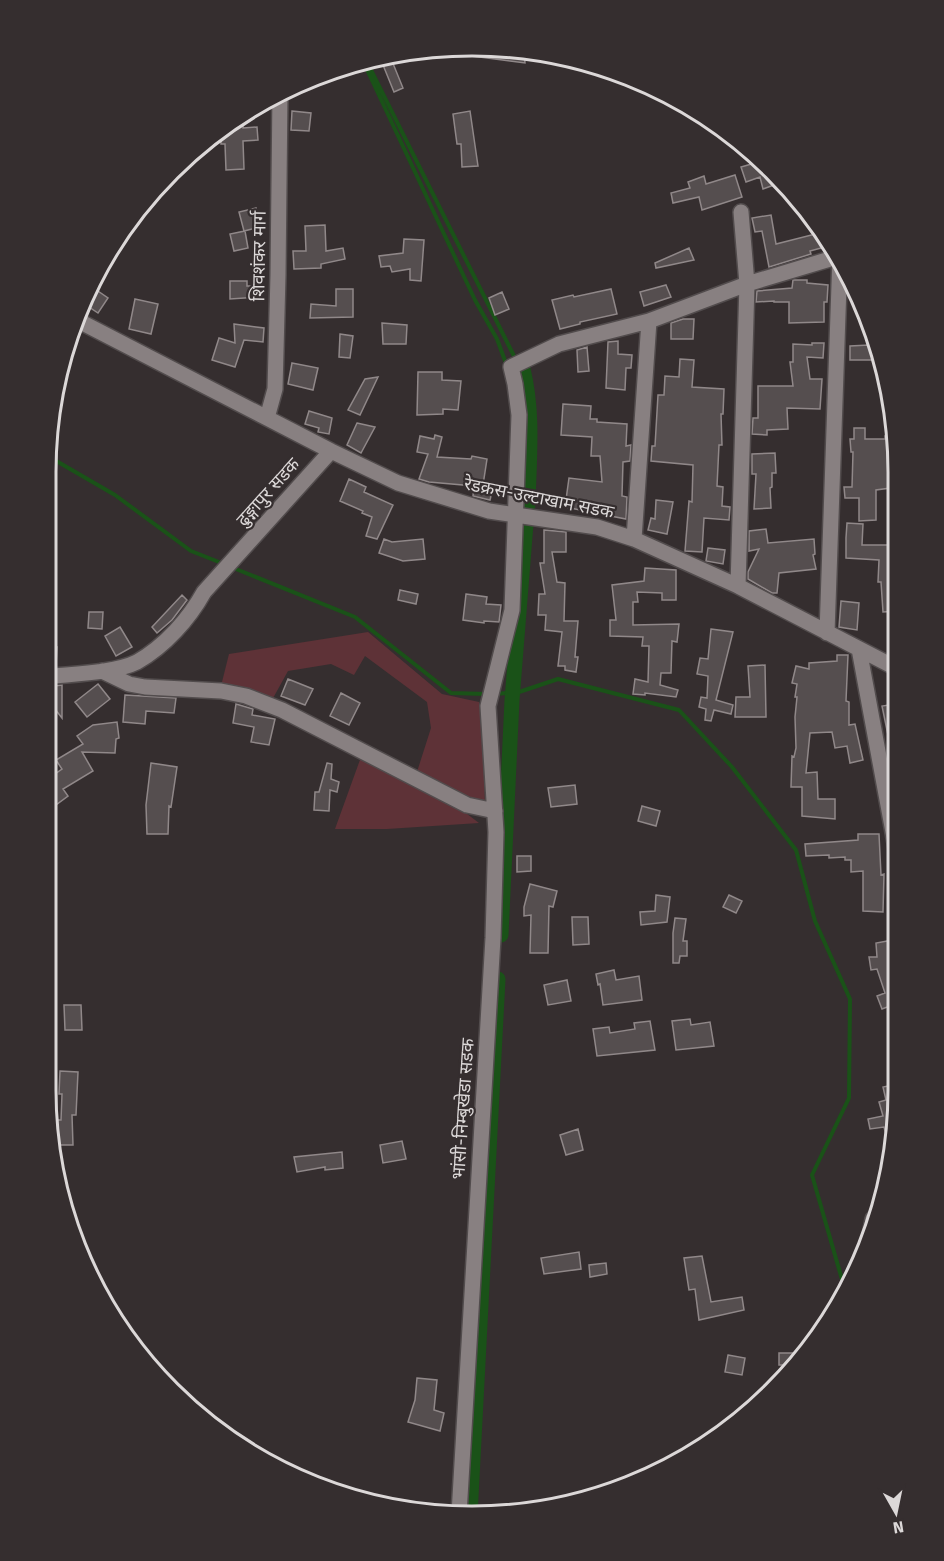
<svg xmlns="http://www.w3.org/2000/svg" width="944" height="1561" font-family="'Fira Sans','Noto Sans Devanagari',sans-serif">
<rect width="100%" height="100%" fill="#352e2f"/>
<path fill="#5e3237" d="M368,632L442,694L479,702L483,735L485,806L416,775L431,728L427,702L365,656L354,675L331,664L288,671L272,700L221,686L229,654Z
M361,757L450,801L479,823L387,829H335Z"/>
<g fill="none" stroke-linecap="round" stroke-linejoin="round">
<path stroke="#1a5218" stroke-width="4" d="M366,60L515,358
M363,61L475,300L497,339L507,366
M46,455L115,495L191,551L224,564
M231,567L355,617L451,693L487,694
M495,694L519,692L558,679L679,710L732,767L796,850L815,921L850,999L849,1098L812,1175L845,1290"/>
<path stroke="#1a5218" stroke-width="15" d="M523,369C534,414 529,459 528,505
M501,935L512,700L526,524
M470,1516L498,979"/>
</g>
<path fill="#554e4f" stroke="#908889" stroke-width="1.5" d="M472,45L524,50L525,63L442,52V48Z
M392,61L403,88L394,92L383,65Z
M292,111L311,113L309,131L291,130Z
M470,111L478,166L462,167L461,144H457L453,114Z
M243,125V128L257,127L258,140L243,141L244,169L226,170L225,144H221V129L224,126Z
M752,155L780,179L773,182L774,185L763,189L760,177L746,182L741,167L755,163Z
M735,175L742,197L702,210L699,197L673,203L671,193L690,188L688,182L704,176L706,184Z
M256,208L260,227L244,231L239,212Z
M771,215L776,244L823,232L832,245L810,251L811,254L769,267L762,231L755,232L752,218Z
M325,225L326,251L343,248L345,259L321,264V268L294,269L293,251H306L305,226Z
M245,231L248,248L234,251L230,234Z
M404,239L424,240L421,281L410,280V269L392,272L390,266L381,267L379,256L403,253Z
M689,248L694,260L656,268L655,263Z
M793,280H807V283L828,285L827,302H824V322L789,323V302H774V301L756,302L757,291L792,288Z
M230,281H247V286H261V297L230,299Z
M666,285L671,297L644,306L640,292Z
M92,287L108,298L98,313L83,303Z
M336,289H353V317L310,318L311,304L336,306Z
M611,289L617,314L580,322V324L560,329L552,300L573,295L574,297Z
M502,292L509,309L495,315L489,298Z
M135,299L158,304L151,334L129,329Z
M683,319H694L693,339H671V323Z
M382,323L407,325L406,344H383Z
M234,324L264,328L263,342L244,340L235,367L212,360L219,338L235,343Z
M340,334L353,336L350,358L339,357Z
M618,341V354L632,355L631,368H626L625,390L606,388L608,342Z
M812,343H824L823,358L807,357L810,379H822L820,409L787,408L788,429L767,430V435L752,434L753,418H758V386H793L790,362H793V344L812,345Z
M869,345V347H878L884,360H850V346Z
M587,347L589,371L578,372L577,350Z
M680,359L694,360L692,387L724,389L723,414H721L722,445H719L717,486L723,487L722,506L730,507L729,520L704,518L702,552L685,551L689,501L692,502L693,465L651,461L652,446H655L658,395H664L665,376L679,377Z
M292,363L318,368L313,390L288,384Z
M418,372H442V380L461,381L458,410L443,409V414L417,415Z
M378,377L360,415L348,410L365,379Z
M563,404L591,406L590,419H597V422L627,424L626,446L631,445L630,461L623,462L622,496L627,497L626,519L565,507L569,478L602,482L600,456H591L592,437L561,435Z
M309,411L332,418L329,434L318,432L319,428L305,424Z
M357,423L375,427L361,453L347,445Z
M854,428H865V439H885V436H897L898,487L876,490V520L859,521V498H845L844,487H852L853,452H851L850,439H854Z
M435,435L442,437L437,457L471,459L472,456L487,459L483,485L493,487L490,500L473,496L474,486L429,482L419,479L428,454L417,452L420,436L434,439Z
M775,453L776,473H772V487L770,488L771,508L754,509L756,474H752V454Z
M349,479L366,487L364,492L393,505L377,539L366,536L372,517L362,513L363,511L340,501Z
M656,500L673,502L667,534L648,530L651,518L655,519Z
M889,519H898V611L883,612L881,582H878L879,560L846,558V538L847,523L863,524L862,545H888Z
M766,529L768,543L814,539L815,554L813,555L816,569L779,573L777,593H772L748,579V572L759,549L749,551V531Z
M544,530L566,532V552H552L557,582L565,583L564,621H578L575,657H578L576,672L565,670V666H558L562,632L545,630L546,615H538L539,594H545L540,563H544Z
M384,539L392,542L423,539L425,559L403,561L379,553Z
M708,548L725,550L723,564L706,561Z
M645,568L676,570V600H662V593L637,592L638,602H633V625L679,624L677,642L672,641L671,673H661L660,685L678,690L676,697L645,693V695L633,694L635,679L648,682L649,646H642L643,637L610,636V620H616L612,585L644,581Z
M400,590L418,594L416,604L398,600Z
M466,594L487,597L486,604L501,605L499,622L484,621V623L463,620Z
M182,595L187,600L172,620L157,633L152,627Z
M841,601L859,603L857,630L839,627Z
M89,612H103L102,629L88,628Z
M120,627L132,647L116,656L105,636Z
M711,629L733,632L716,700L733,705L731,714L714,710L711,721L705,720L706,709L699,707L701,697L707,698L708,676L697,674L700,658L708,659Z
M46,646L57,647L56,666L46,667Z
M837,655H848L846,701L849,702V725L855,724L863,760L850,763L847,746L835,748L832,732L810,733L806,773L817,772L818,799H835V819L802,816V787H791L792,756L794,757L796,748L795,717L797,697H795L797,684L792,683L796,666L809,669V663L837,661Z
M765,665L766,717H735L736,697H750L748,666Z
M288,679L313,689L305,705L281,696Z
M98,684L110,699L87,717L75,702Z
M62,685V718L51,704L46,705V687Z
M341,693L360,703L349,725L330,716Z
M125,695L176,698L174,713L146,711L145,724L123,722Z
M236,704L253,709L252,715L275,719L269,745L251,742L254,727L233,723Z
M895,704L898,724V763L894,764L882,706Z
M117,722L119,738L116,739L115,753L82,752L93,771L63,789L68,796L45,813V781L62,769L56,760L83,744L77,736L93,725Z
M151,763L177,767L171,807L169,806L168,834H147L146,805Z
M327,763L332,764L331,779L339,782L337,792L330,790L329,811L314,810L315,792H319Z
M575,785L577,804L551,807L548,788Z
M642,806L660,811L656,826L638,821Z
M858,834H879L881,875L884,874L883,912L863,911V871L851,872V860H845V857L829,858V855L806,856L805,844L858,840Z
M517,856H531V871L517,872Z
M530,884L557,891L553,907L549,906L548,953H530L531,915L524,916V907Z
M656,895L670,897L667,922L641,925L640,912L655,911Z
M729,895L742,901L736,913L723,907Z
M572,917H588L589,944L573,945Z
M675,918L686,919L683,941H687V956H680L679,963H673V933Z
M893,940L894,951L898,950V1003L882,1009L877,996L885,993L877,969L871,970L869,957H877L876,943Z
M614,970L616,980L639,976L642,1000L603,1005L600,984L598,985L596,974Z
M567,980L571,1001L548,1005L544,985Z
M64,1005H81L82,1030H65Z
M690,1019L691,1025L710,1022L714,1046L676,1050L672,1021Z
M650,1021L655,1050L597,1056L593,1029L609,1027L610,1033L635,1029L634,1023Z
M60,1071L78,1072L76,1115H72L73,1145H56L55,1120H61L62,1094H59Z
M898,1084V1117L891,1154L884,1127L870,1129L868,1119L883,1116L879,1102L886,1100L883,1087Z
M578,1129L583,1150L566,1155L560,1135Z
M402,1141L406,1159L383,1163L380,1145Z
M342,1152L343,1168L325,1170V1167L297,1172L294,1157Z
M579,1252L581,1269L544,1274L541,1258Z
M702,1256L711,1302L742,1297L744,1310L699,1320L695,1289L689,1290L684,1258Z
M606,1263L607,1274L590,1277L589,1265Z
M779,1353H794V1362L790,1365H779Z
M728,1355L745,1358L742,1375L725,1372Z
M417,1378L437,1380L434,1410L444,1413L440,1431L408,1422L415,1400Z"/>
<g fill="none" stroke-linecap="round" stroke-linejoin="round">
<g stroke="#524c4d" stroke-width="18">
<path id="minor" d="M75,319L331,451L398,483L489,511L597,527L634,539L738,586L898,669
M267,418L275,389L278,275L280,93
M634,539L649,321
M738,586L747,284L741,212
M827,633L840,256
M859,649L898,859
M102,671L129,684L145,687L221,691L246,696L282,710L467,805L495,811
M46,677C71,674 115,673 137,662C165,646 189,619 204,592L331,451
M869,1241L873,1219
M459,1514L493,938L496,832L488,706L512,610L519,415L515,384L511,367L559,344L649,321L747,284L840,256"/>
</g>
<use href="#minor" stroke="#888081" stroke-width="15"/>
</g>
<g text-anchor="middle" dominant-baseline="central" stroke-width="4.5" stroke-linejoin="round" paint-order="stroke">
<g font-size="18" fill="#dcd8d8" stroke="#352e2f">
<text transform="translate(259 256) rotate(-89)">शिवशंकर मार्ग</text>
<text transform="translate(268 492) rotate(-48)">ढुङ्गापुर सडक</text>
<text transform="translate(539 498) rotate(11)">रेडक्रस-उल्टाखाम सडक</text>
<text transform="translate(463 1109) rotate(-86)">भांसी-निम्बुखेडा सडक</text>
</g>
</g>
<path d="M0 0H944V1561H0ZM472 56H472A416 416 0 0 1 888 472V1090A416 416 0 0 1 472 1506H472A416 416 0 0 1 56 1090V472A416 416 0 0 1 472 56Z" fill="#352e2f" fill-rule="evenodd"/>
<path fill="none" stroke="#dcd8d8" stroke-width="3" d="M472 56H472A416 416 0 0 1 888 472V1090A416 416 0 0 1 472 1506H472A416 416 0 0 1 56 1090V472A416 416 0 0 1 472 56Z"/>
<g transform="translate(896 1513) rotate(171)" stroke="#352e2f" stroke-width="4.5" paint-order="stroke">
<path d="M0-4.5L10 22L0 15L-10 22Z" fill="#dcd8d8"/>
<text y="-9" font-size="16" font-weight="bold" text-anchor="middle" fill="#dcd8d8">N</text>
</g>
</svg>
